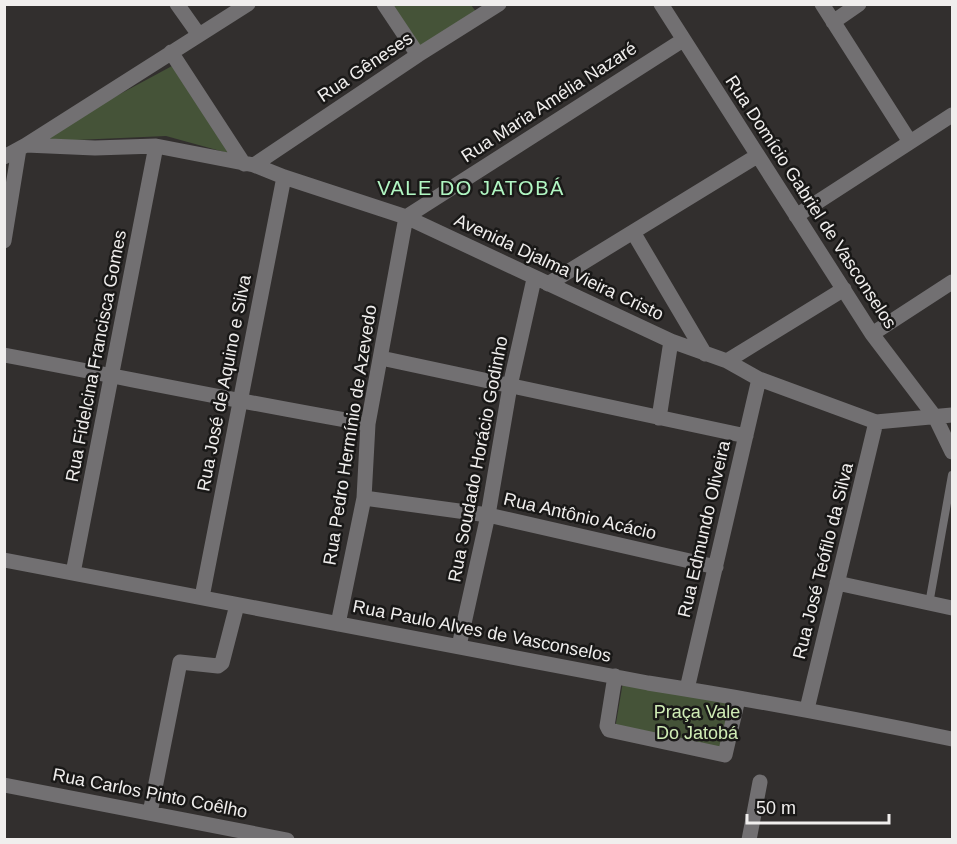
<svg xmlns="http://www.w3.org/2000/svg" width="957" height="844" font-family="Arial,sans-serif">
<rect width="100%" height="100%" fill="#322f2e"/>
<path fill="#455338" d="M391,5H471L477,13L420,48Z
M172,66L235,155L166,136L31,142Z
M623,682L733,704L721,753L615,729Z"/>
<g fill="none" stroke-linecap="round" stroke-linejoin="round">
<path stroke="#727072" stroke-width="8" d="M929,604L952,475"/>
<path stroke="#727072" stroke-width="15" d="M177,4L199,35
M384,4L418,55
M661,4L872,334L935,417L952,452
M822,4L910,142
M833,22L859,4
M171,52L244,164
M26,145L248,4
M4,157L26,145L95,148L156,146L254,165L284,177L406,217L671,341L727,361L759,379L876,422L952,415
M254,165L418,55L499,4
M796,216L952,115
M633,232L705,354
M4,241L19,149
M548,284L757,156
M872,334L952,282
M4,355C126,378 246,403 368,424
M381,358L746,436
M727,361L844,289
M659,418L671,341
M364,498L488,515L716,567
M4,560L648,683C750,699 851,718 952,739
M73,573L156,146
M837,583L952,608
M202,597L284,177
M338,624L364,498L368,424L406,217L683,40
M459,646L488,515L510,386L534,279
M615,676L607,726L609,730L725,755L738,699
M687,689L759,379
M807,709L876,422
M4,785L287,840
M150,813L180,662L218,666L222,663L237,605
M749,840L760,782"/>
</g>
<g text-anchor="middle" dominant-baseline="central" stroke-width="5" stroke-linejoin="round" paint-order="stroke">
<g font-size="18" fill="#f0eeed" stroke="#191817">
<text transform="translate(365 67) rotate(-34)">Rua Gêneses</text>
<text transform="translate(549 102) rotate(-33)">Rua Maria Amélia Nazaré</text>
<text transform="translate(811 202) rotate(57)">Rua Domício Gabriel de Vasconselos</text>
<text transform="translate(559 267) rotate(25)">Avenida Djalma Vieira Cristo</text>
<text transform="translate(96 356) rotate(-79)">Rua Fidelcina Francisca Gomes</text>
<text transform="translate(224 383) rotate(-79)">Rua José de Aquino e Silva</text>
<text transform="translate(350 435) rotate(-81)">Rua Pedro Hermínio de Azevedo</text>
<text transform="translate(478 459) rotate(-79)">Rua Soudado Horácio Godinho</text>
<text transform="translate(580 516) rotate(13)">Rua Antônio Acácio</text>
<text transform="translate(704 529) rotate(-77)">Rua Edmundo Oliveira</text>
<text transform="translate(823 561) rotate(-76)">Rua José Teófilo da Silva</text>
<text transform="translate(482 631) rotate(11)">Rua Paulo Alves de Vasconselos</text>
<text transform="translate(150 793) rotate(11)">Rua Carlos Pinto Coêlho</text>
</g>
<g font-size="18" fill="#cfecb5" stroke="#191817">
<text x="697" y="712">Praça Vale<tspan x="697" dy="21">Do Jatobá</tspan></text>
</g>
<g font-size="20" letter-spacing="1.5" fill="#b1f7c3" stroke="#191817">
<text x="471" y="188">VALE DO JATOBÁ</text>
</g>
</g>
<rect width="957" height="844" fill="none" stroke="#f0eeed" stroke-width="12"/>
<path d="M747 814v9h142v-9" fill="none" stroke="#f0eeed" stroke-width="3"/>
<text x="756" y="814" font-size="18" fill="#f0eeed" stroke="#191817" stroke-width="4.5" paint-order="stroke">50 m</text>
</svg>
